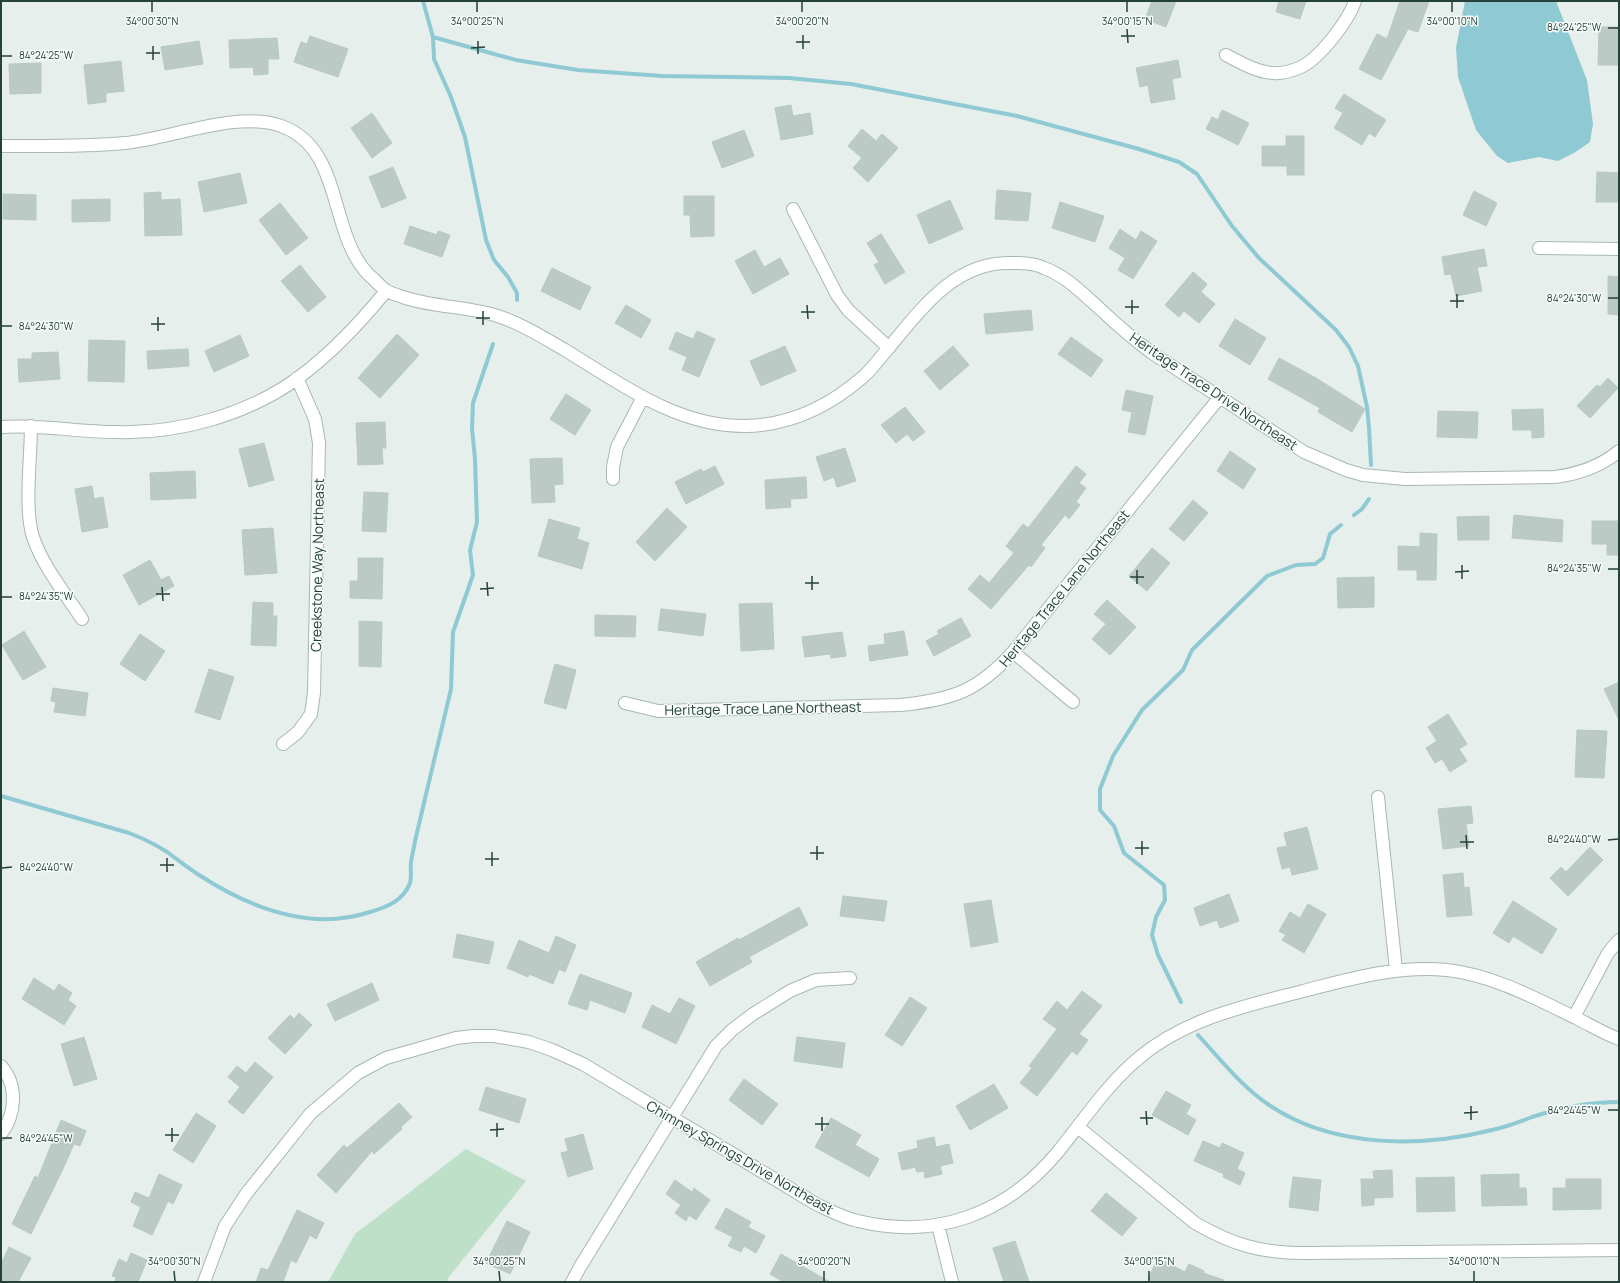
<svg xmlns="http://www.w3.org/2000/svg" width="1620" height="1283" font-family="Manrope,sans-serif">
<rect width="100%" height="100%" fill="#e6efeb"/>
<path fill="#bfe0c8" d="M466,1149L526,1181L448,1278V1282H328L355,1234Z"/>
<path fill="#8ec9d4" d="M1465,1H1556L1587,80L1593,124L1590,142L1574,153L1558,161L1539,157L1508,163L1497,156L1476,130L1458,77L1456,48Z"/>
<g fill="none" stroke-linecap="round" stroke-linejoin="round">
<path stroke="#8ec9d4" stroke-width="4" d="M423,1L433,37L434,59L451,97L465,137L486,240L494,260L508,277L517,293V300
M433,37L516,60L578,70L662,76L789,78L851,84L1017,116L1139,149L1179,162L1197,174L1232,226L1259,258L1336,330L1349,347L1358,366L1367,407L1369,428L1371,465
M1354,515L1362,509L1369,499
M1,796L129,833C142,838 155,844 167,852C178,860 188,868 199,875C250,908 310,932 370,912C387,907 403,901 410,883C412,877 410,868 411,862C412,855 414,848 415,841L451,689L453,632L473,575L470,550L477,522L475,459L472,428L473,403L493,344
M1181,1002L1158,955L1152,935L1156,917L1165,900L1164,885L1124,853L1114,826L1100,810V789L1113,756L1142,710L1183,670L1192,650L1267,576L1296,565L1315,564L1323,558L1330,534L1341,525
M1198,1035C1220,1059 1242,1087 1269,1105C1332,1148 1420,1148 1492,1130C1506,1127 1519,1122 1532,1117C1560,1108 1590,1102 1619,1102"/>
</g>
<path fill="#bbcac4" stroke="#b8c9c2" d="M1152,1H1176L1166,27L1145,19Z
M1279,1H1306L1300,19L1276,12Z
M1400,1H1429L1418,32L1408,29L1381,80L1359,69L1377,34L1387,39Z
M1599,27H1619V65H1598Z
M310,36L348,49L338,77L294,62L301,42L307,44Z
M277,38L279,59H268V74L254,75L253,67L230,68L229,40Z
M199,41L203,64L165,70L161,47Z
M1178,60L1181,77L1172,79L1175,99L1151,103L1148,85L1140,87L1136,68Z
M121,61L124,91L106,93V102L88,104L84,65Z
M41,63V93L10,94L9,64Z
M1344,94L1386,120L1375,137L1369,133L1362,145L1334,128L1343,113L1335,108Z
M791,105L793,116L810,113L813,134L781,140L775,108Z
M1222,110L1249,123L1238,145L1206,129L1212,117L1218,120Z
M372,113L392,143L372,158L351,128Z
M862,129L876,141L882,134L898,148L868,182L853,168L862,158L848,146Z
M744,130L754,156L722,168L712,142Z
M1286,136H1304V175H1287V166H1262V146H1286Z
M393,167L406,198L382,208L369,177Z
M1597,172L1619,173L1618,202H1596Z
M240,173L247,203L204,212L198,182Z
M997,190L1031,193L1028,221L995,219Z
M1474,191L1497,203L1486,226L1463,215Z
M161,192V200L180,199L182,235L145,236L144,193Z
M3,194L36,195V220L3,219Z
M684,196H714V236L691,237L690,215H684Z
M110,199V221L72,222V200Z
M950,200L963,229L929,244L917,215Z
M1060,202L1104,216L1095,242L1052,228Z
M280,203L308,238L286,255L259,220Z
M410,226L437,235L438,231L450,235L442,257L404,244Z
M1120,229L1136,240L1141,231L1157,241L1133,279L1118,270L1125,258L1109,248Z
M881,234L905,272L885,284L874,265L879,262L867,243Z
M1484,249L1487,266L1477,267L1482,291L1456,296L1451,274L1445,275L1442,257Z
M755,250L764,267L780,258L789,274L753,294L735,261Z
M300,265L326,297L308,312L281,281Z
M552,268L591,287L580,310L541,291Z
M1193,272L1207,284L1201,292L1215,304L1199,323L1184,311L1179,317L1165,305Z
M1608,276L1619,277V315L1608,314Z
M626,305L651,320L641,338L615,323Z
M1031,310L1033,330L986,334L984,314Z
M1235,319L1266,338L1250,365L1219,346Z
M697,331L715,339L699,377L682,370L687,357L669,349L676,332L693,339Z
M397,334L419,355L380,398L358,378Z
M240,335L249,356L214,372L205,351Z
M1071,337L1103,360L1091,377L1058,354Z
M89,340L125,341L124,382L88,381Z
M785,346L796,371L761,386L750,361Z
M953,346L969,365L940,390L924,371Z
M188,349L189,366L148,369L147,351Z
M58,352L60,379L19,382L18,359H32V353Z
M1279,358L1316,378L1365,409L1352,432L1318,412L1320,408L1268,379Z
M1608,378L1618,388L1590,418L1577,406L1597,385L1600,387Z
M1126,390L1153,396L1145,435L1128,432L1132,412L1122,410Z
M566,394L591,410L575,435L550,419Z
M905,407L925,432L913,441L907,434L896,443L881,425Z
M1543,409L1544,437L1532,438V430H1513L1512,410Z
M1438,411L1478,412L1477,438L1437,437Z
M385,422L386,448H382L383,464L358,465L356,423Z
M264,443L274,480L249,487L239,449Z
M845,448L856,481L837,487L834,477L824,481L816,457Z
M1230,451L1256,469L1243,489L1217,471Z
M562,458L563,484L554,485L555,502L532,503L530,459Z
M715,466L724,484L686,504L675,482L701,469L703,472Z
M1076,466L1086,474L1079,483L1086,488L1076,502L1080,505L1069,519L1065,515L1041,545L1045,548L1031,567L1029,565L991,609L968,589L980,575L989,583L1014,553L1006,546L1023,524L1028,528Z
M195,471L196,498L151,500L150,473Z
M806,477L807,498L790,499L791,507L766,509L765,480Z
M92,486L94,499L103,497L108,527L82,532L75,489Z
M364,492L388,493L386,532L362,531Z
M1193,500L1208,513L1184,541L1169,529Z
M667,508L687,527L655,561L636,542Z
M1514,515L1563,520L1562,542L1512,538Z
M1489,516V540H1458L1457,517Z
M549,519L580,528L577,539L589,543L582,569L538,556Z
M1592,521H1619V555H1607V544H1592Z
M273,528L277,573L245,575L242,530Z
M1420,533L1437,534L1436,580H1417V570H1398V546L1420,547Z
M1152,548L1170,563L1147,591L1129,576Z
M358,558H383L382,599L350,598V581H358Z
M150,560L161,580L169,576L174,586L139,605L123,575Z
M1374,577V607L1338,608L1337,578Z
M1107,600L1136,627L1110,655L1092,639L1106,624L1094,614Z
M253,602L273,603V616H277L276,646L251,645Z
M772,603L774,649L741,651L739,604Z
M661,609L706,614L703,636L658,630Z
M595,615L636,616L635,637L595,636Z
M961,618L971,636L934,656L926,641L939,634L937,631Z
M359,621L382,622L381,667L359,666Z
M24,631L46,667L23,680L2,645Z
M904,631L908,655L870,661L868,646L885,644L884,634Z
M842,632L846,656L831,658L830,654L805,657L802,637Z
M140,634L165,651L145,681L120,664Z
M555,664L576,670L566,709L544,703Z
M209,669L234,677L220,720L195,712Z
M1619,682V720L1604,689Z
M53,688L88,693L85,716L54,712L56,702L51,701Z
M1448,714L1467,744L1459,749L1467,761L1450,772L1442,759L1435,763L1426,748L1437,741L1428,727Z
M1577,730L1607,731L1604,778L1575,777Z
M1471,806L1473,823L1466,824L1469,846L1443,849L1438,809Z
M1307,827L1318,869L1292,875L1290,867L1282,869L1277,848L1287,846L1284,833Z
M1590,847L1603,860L1568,896L1550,878L1561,867L1566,872Z
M1463,873L1464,888L1469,887L1472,915L1447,917L1443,875Z
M1229,894L1239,921L1220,928L1217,920L1200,926L1194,908Z
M843,896L887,901L884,921L840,916Z
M991,900L998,942L971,947L964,904Z
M1513,901L1557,929L1542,954L1513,936L1509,943L1493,933Z
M1308,904L1326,914L1304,953L1282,940L1286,935L1279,931L1290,912L1300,918Z
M799,907L808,925L749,957L752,962L710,986L696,962L738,938L739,940Z
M457,934L494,942L489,964L453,957Z
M556,936L576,945L565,972L559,969L553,984L529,974L528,977L507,968L519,940L549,953Z
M580,974L632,993L625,1013L590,1000L587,1010L568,1004Z
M34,978L54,991L59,984L72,993L68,1000L76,1006L64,1025L22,999Z
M372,983L379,1000L335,1021L327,1004Z
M1082,991L1102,1006L1079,1034L1088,1040L1077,1055L1072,1051L1037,1096L1020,1083L1032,1068L1029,1066L1057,1029L1043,1019L1057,1001L1067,1010Z
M910,997L927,1008L902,1046L885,1035Z
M679,998L695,1006L676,1044L642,1027L652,1005L670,1014Z
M299,1013L312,1025L285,1054L268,1038L290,1015L294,1019Z
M84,1037L97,1079L74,1086L61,1044Z
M797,1037L845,1043L842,1068L794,1061Z
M255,1062L273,1077L243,1114L228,1102L240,1087L228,1077L237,1066L246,1073Z
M744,1079L778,1104L762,1125L729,1100Z
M994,1084L1008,1108L970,1130L956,1106Z
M486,1087L526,1099L519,1123L479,1110Z
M1166,1091L1191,1105L1186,1114L1196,1120L1188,1135L1152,1115Z
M399,1103L412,1117L401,1127L402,1129L374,1154L372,1151L336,1193L317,1175L344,1145L347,1148Z
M196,1113L216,1126L193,1163L173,1150Z
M831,1118L861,1135L855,1145L879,1159L869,1177L815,1147Z
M61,1120L86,1131L80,1146L74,1144L62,1171L31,1234L12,1224L35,1176L38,1178Z
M583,1134L593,1169L568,1177L561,1153L568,1151L565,1139Z
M934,1137L936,1147L949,1144L953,1163L940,1166L942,1174L925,1178L924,1171L917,1172L915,1167L902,1170L898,1153L918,1148L917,1141Z
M1203,1141L1220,1148L1222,1143L1244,1153L1237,1169L1245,1173L1240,1185L1223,1177L1224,1174L1194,1161Z
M1392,1170L1393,1197L1374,1198V1205L1362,1206L1361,1179H1374L1373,1171Z
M159,1174L182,1185L173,1204L168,1201L152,1235L133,1226L141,1207L131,1202L135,1192L149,1198Z
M1519,1174V1188H1526L1527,1205L1482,1206L1481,1175Z
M1293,1177L1321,1180L1318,1211L1289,1207Z
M1454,1177L1455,1211L1417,1212L1416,1178Z
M1566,1179H1601V1209L1553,1210V1188H1566Z
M675,1180L692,1192L694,1188L710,1200L696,1220L689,1215L686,1221L675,1213L681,1205L666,1194Z
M1106,1193L1137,1218L1122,1236L1091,1211Z
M726,1208L751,1222L748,1227L765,1236L756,1253L744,1246L741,1252L728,1246L733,1237L715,1228Z
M297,1210L324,1223L316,1239L310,1235L296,1263L291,1260L283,1282H256L261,1268L268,1270Z
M507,1221L530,1232L510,1274L486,1263Z
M1015,1241L1029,1282H1004L993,1248Z
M9,1247L31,1258L18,1282H1V1264Z
M131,1253L147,1260L138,1282H115L116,1277L112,1276L119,1259L127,1263Z
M781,1254L830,1282H784L770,1274Z
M1158,1258L1185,1272L1189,1264L1204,1271L1203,1273L1224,1280L1223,1282H1154L1148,1279Z"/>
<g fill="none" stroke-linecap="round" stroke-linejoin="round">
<g stroke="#a8b8b2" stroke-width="14">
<path id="minor" d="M1226,55C1238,61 1252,70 1266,72C1278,75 1290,72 1301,67C1320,58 1349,20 1355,1
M1,146C42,146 84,147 125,143C170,139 237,110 281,126C344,148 328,234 369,275C374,279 379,285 384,289C389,293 397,295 403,297C431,307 462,306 491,314C517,321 541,336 565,350C621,384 677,427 746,426C791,425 830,406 864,376C872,369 879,359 886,351C920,311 953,262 1010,263C1022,263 1034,263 1044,268C1066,276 1082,293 1099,308C1116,324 1133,339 1152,353L1304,452L1346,470L1363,475L1405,479L1555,477C1578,474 1601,466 1619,451
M793,209L837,295L848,310L889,348
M1539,248L1619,249
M31,426C31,457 24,509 33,537C43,567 65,593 82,619
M1,427C40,424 77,432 116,432C178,434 247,415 298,378C332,353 360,323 386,291
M613,479V467L617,447L643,397
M1013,652L1073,702
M625,703L658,711L900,705C952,700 978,691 1013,652L1220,397
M283,744L298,732L311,714L314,693L319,443L315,419L297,378
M1378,797L1396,970
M1574,1017L1608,953L1619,940
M1,1066C18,1085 16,1114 1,1134
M1078,1127L1195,1223C1233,1245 1261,1253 1305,1253L1619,1250
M938,1225L952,1282
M204,1282L225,1226L246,1194L310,1114L358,1073L386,1058L456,1038L474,1036H494L529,1042L552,1050L583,1064L816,1204C829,1210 843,1218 858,1221C936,1240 1006,1214 1057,1153C1084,1120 1107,1084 1140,1057C1187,1018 1246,1006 1303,991C1350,979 1397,965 1447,970C1493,975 1537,999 1578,1019C1592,1026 1605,1034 1619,1039
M572,1282L580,1267L716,1046L732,1030L753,1014L790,991L816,980L850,978"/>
</g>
<use href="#minor" stroke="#fff" stroke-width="12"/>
</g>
<path fill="none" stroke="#24423a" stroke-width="1.5" d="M152,2V12M477,2V12M802,2V12M1127,2V12M1452,2V12M1608,28H1618M1127,29L1128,43M803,35V49M1121,36H1135M478,41V54M796,42H810M153,46V60M471,48L485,47M146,53H160M2,56H12M1457,294V308M1608,298H1618M1132,300V314M1450,301H1464M807,305L808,319M1125,307H1139M483,311V325M801,312H815M158,317V331M476,318H490M151,324H165M2,326H12M1462,565V579M1608,569H1618M1137,570V584M1455,572L1469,571M812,576V590M1130,577H1144M487,582L488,596M805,583H819M162,587L163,601M480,589L494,588M156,594H170M2,597H12M1466,835L1467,849M1608,840L1618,839M1142,841V855M1460,842H1474M817,846V860M1135,848H1149M492,852V866M810,853H824M167,858V872M485,859H499M160,865H174M2,868L12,867M1471,1106V1120M1608,1110H1618M1146,1111L1147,1125M1464,1113L1478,1112M822,1117V1131M1140,1118H1153M497,1123V1137M815,1124H829M172,1128V1142M490,1130L504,1129M165,1135H179M2,1138H12M174,1271L175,1281M499,1271L500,1281M824,1271V1281M1149,1271V1281M1474,1271V1281"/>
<g text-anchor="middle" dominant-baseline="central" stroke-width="3" stroke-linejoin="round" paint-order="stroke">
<g font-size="14" fill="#24423a" stroke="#f7fbf9">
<text transform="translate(1214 391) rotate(34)">Heritage Trace Drive Northeast</text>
<text transform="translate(317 565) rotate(-89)">Creekstone Way Northeast</text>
<text transform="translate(1064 588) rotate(-51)">Heritage Trace Lane Northeast</text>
<text transform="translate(763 708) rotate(-1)">Heritage Trace Lane Northeast</text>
<text transform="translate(740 1157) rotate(30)">Chimney Springs Drive Northeast</text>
</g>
</g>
<g font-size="10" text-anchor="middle" fill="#24423a" stroke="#f7fbf9" stroke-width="3" stroke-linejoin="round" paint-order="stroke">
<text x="152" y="25">34°00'30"N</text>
<text x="477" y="25">34°00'25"N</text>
<text x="802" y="25">34°00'20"N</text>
<text x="1127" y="25">34°00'15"N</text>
<text x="1452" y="25">34°00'10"N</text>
<text x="1574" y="31">84°24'25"W</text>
<text x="46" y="59">84°24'25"W</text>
<text x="1574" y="302">84°24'30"W</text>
<text x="46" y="330">84°24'30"W</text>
<text x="1574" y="572">84°24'35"W</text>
<text x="46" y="600">84°24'35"W</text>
<text x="1574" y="843">84°24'40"W</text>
<text x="46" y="871">84°24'40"W</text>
<text x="1574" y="1114">84°24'45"W</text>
<text x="46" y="1142">84°24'45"W</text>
<text x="174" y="1265">34°00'30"N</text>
<text x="499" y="1265">34°00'25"N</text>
<text x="824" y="1265">34°00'20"N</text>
<text x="1149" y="1265">34°00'15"N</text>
<text x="1474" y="1265">34°00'10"N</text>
</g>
<rect width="1620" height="1283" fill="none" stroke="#24423a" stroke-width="4"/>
</svg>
